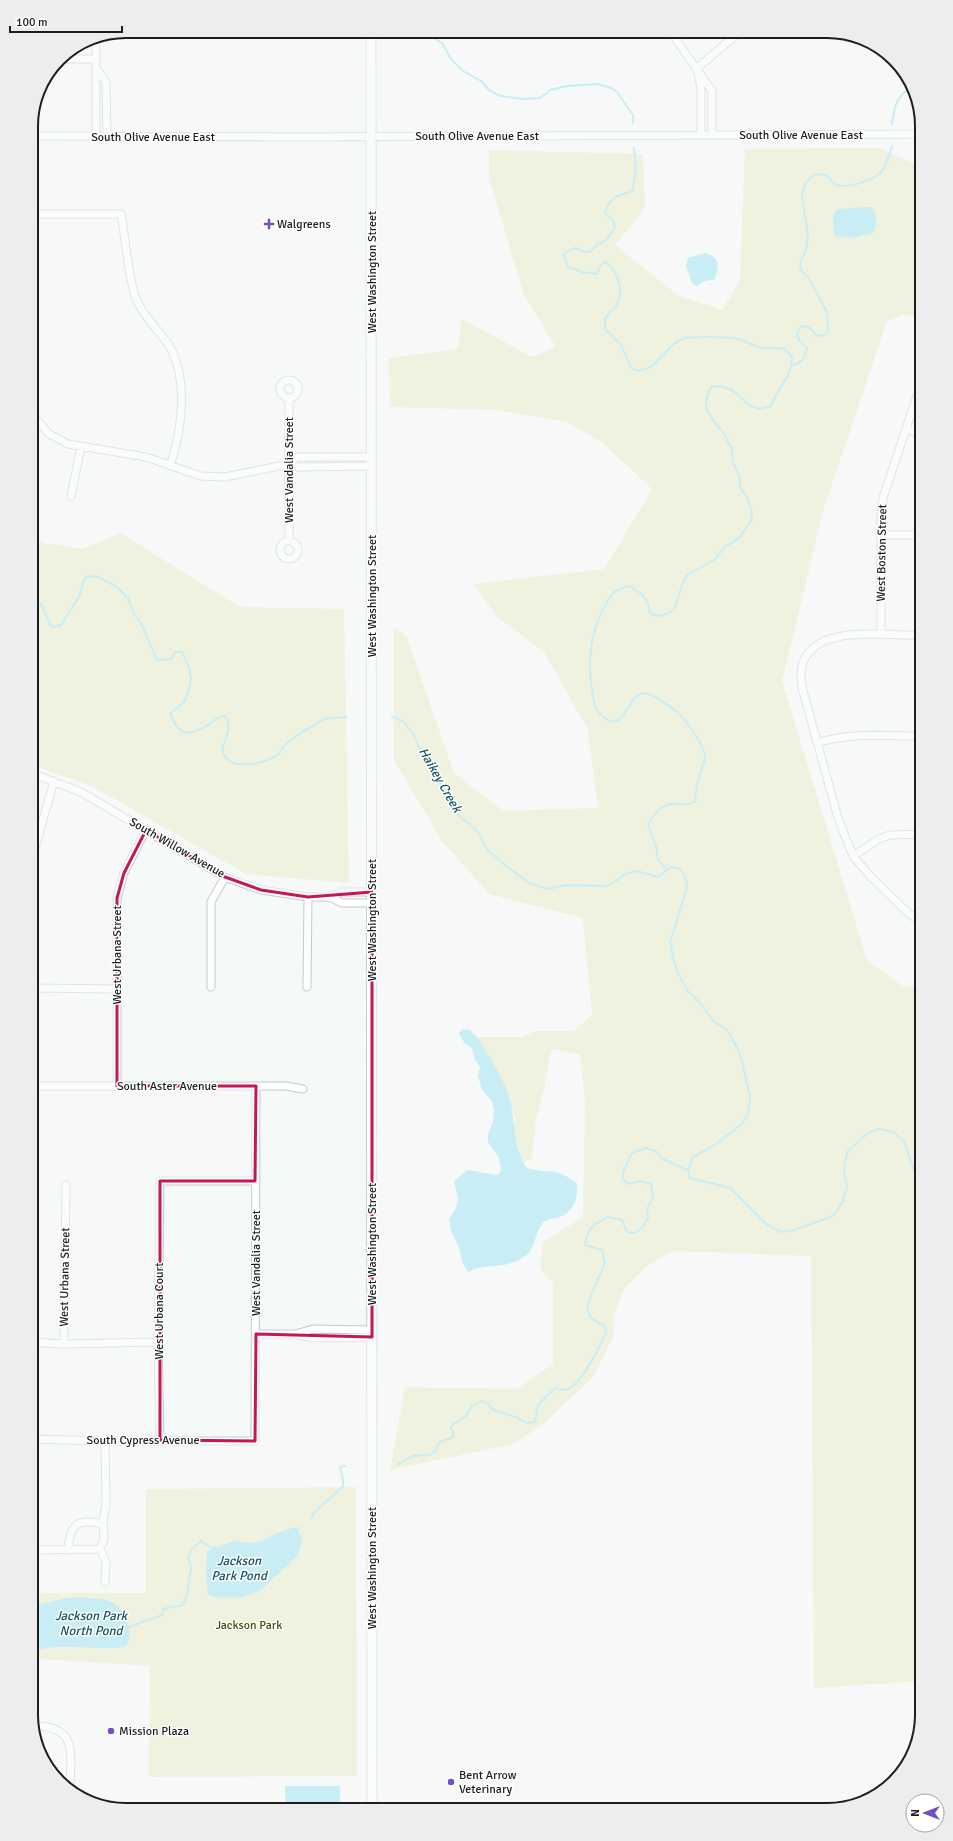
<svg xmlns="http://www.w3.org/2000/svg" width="953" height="1841" font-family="Signika,sans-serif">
<rect width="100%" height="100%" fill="#f5f9f7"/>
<path fill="#e5e9c1" d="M881,148L914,164H922V316L902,315L887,321L824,508L782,681L867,960L903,986L922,987V1681L814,1688L811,1256L674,1251L649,1264L624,1289L613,1317L614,1335L593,1377L541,1426L513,1444L390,1470L405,1387L517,1389L553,1364V1284L540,1268L543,1242L583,1217L585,1102L580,1054L551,1049L545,1085L536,1119L532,1159L523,1162L514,1134L515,1117L485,1049L477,1037H522L535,1031H574L592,1015L583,918L489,894L442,841L394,761V627L407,637L454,773L504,811L598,808L588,730L544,652L496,616L474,584L604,569L652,489L603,443L567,422L496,410L390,407L389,358L458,349L462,319L532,357L556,347L524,295L489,178V150L643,154L645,208L615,245L679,296L722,310L740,280L745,149Z
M120,533L240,607L344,609L349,883L246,874L92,786L31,765V535L44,543L83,549Z
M356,1487L357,1776L149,1777L150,1666L41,1659L31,1661V1596L43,1593H146V1489Z"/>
<path fill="#92ddf1" d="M871,207C878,213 877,226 873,233L850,238L836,236L834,233L833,216L836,210L849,208Z
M705,253C720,257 720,267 714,280L704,281L697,286L692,283L686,266L688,258Z
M463,1029L470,1030L477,1037C488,1054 500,1072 507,1091C517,1116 511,1145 527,1168C549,1174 558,1167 577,1184C578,1198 574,1212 560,1217C554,1219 547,1218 543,1223C532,1235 539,1250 519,1260C501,1269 486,1263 468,1272L463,1264L459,1248L451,1231L449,1219L456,1208L458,1199L454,1181L467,1170L497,1175L501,1172L499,1158L488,1142V1134L493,1122L494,1110L492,1101L482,1090L478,1076L480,1067L475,1060L472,1048C465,1044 461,1040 459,1032Z
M295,1527L302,1538L298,1555L260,1591L243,1597L223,1598L208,1595L206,1575L207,1552L215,1546L218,1547L234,1541L253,1543L263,1541L277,1533Z
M67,1598C92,1598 120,1594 128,1624C131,1633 131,1639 125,1647C95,1651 60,1641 31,1652V1606Z
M285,1786H340V1810H286Z"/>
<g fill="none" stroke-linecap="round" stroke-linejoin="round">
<path stroke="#92ddf1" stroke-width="2" d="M423,31L442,43L451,59L463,71L481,81L489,90L500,96L522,99L540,98L550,90L567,86L598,84L611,88L617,92L633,115V123
M892,124C894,111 895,99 906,91L915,92
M634,148C636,161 636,178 632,191C618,196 608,197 605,214L613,220L615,227L607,239L597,245L591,251L584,252L575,248L567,251L564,255L568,267L582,272L597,274L600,266L605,262C618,271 626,292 615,307C612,311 608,314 605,319V329L621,345L632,369C655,377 665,345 682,339C690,336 729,337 738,339C746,341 753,347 764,348C771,348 778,348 785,349L792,357C793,375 777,389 771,406C741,418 744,381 711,387L707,397L706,408L713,420L723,432L732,449L733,463L739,475L740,487L747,497L751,509L752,519L740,537L725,547L714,560L687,575L682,585L674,610L661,616L650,614C648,597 643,594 629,586C623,588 617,589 612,594C610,597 608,601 606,604C590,632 587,665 593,696C594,700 594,706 597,710C623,743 625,697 643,693C651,692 675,710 681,716C688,723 706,749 705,758C705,761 703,764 702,767C699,779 695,790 695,802C690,805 686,805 680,804C662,802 657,811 648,824L656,846L658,860L667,870
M793,365C803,362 805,358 807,348L799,340L797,333L800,327L804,326L810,328L817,336L824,335L828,331L827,312L809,279L801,270L800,263L806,250L808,235L802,196L806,182L814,174L826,175C828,177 831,181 834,184C845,190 873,181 881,172C887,165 889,155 892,146
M31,601L41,604L51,626L54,627L61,625L80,595L84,579L90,576L98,577L117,587L128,598L134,614L141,623L157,660L171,659L175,652H182L189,667L191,679L189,688L185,701L170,714C178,733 186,738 205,727C212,723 216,717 224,716L228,720C228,723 229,726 228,729C228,737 221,745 223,753C229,771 264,764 276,756C281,752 283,746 288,742C300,734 312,725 325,719C331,717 340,718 346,717
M392,717L403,721L414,735L418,745L437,777L454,811L478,832L487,849L505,865L529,883L548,889L565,885L607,886L616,881L625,874L637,871L658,877C662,875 665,871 668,869C682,863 687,878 687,888L670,942L673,957L677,971L687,990L701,1004L712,1020L728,1031L740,1054L750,1096L748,1113L742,1124L716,1144L693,1157L688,1170L690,1178L730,1188L767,1225L781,1232L794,1230L833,1216L842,1203L847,1187L844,1172L847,1152L868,1133L879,1129L893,1132L904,1141L922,1193
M398,1464L413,1456L430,1455L435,1452C438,1438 443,1442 453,1437V1432L451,1427L453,1424L466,1416L472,1406L481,1401L487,1403L492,1409L502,1413L516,1417L527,1423L535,1422L538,1405L555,1388C557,1388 561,1390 564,1390C580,1389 600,1346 606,1332L605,1326L591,1318L587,1310L590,1297L605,1263L602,1250L585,1245C587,1228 594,1224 608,1217L622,1220L627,1232L635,1233L642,1228L648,1218L647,1209L653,1198L651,1184L640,1181L628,1184L623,1179V1172L632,1153L646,1148L656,1151L661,1158L688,1170
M311,1518L314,1513L343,1486V1480L340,1467L345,1466
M297,1530L299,1527
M129,1627L162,1615L163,1609L182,1605L187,1596L191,1568L188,1557L191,1550L201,1541L212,1548"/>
<g stroke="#c6cac8" stroke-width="9">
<path id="minor" d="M670,31L712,91V135
M96,37V136
M59,59H96
M96,68L106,82L107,136
M697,68L741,31
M698,72L701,89V135
M31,136L298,137L922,134
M31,214H121C126,241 127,270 135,296C142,315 157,328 168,344C189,377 182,431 170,466
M280 389a9 9 0 1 1 18 0a9 9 0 1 1-18 0Z
M31,413L49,434L68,444L146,457L201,476L225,477L289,464L297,467L372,466
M906,429L922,434
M289,464L297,457H372
M71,496L81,447
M881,535H922
M280 550a9 9 0 1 1 18 0a9 9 0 1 1-18 0Z
M289,541V399
M881,635V516L883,498L922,381
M817,743C851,732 887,736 922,736
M31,773L81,792L225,877L261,890L308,897H330L341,892H372
M853,856L879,839L890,835L922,834
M31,862L54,781
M330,897L342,903H372
M922,924L904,909L871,877L853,856L838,818L802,687C801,680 800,673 802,666C813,623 888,635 922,636
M211,987V902L225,877
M307,987L308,897
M31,988L117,989
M31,1086H286L303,1089
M117,1086V898L124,873L146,830
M372,1330L313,1329L295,1334L312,1338L372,1337
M256,1334H295
M31,1342L64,1344L158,1342
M64,1344L66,1185
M31,1439L105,1441H255L256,1086
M160,1440L158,1342L160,1181H255
M105,1441L106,1505L103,1521L104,1539L100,1549L106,1563L105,1582
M31,1550L100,1549
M68,1550C70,1524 77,1518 103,1524
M33,1726C80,1725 70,1756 70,1791"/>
</g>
<g stroke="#c6cac8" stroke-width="11">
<path id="major" d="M371,31L372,1810"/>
</g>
<use href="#minor" stroke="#fff" stroke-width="7"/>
<use href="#major" stroke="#fff" stroke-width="9"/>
</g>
<path d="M0 0H953V1841H0ZM146,830L225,877L261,890L308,897L372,892V1337L256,1334L255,1441L160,1440V1181H255L256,1086H117V898L124,873Z" fill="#f5f9f7" fill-opacity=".55" fill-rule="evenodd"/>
<path fill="none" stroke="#c2185b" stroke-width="3" stroke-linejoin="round" d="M146,830L225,877L261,890L308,897L372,892V1337L256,1334L255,1441L160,1440V1181H255L256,1086H117V898L124,873Z"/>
<g fill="#744ec7" stroke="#fff" stroke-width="1.5">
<path d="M267 218h4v4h4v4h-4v4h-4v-4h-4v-4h4z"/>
<circle cx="111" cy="1731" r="4"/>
<circle cx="451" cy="1782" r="4"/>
</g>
<g text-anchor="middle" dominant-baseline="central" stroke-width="3" stroke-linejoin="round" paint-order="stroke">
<g font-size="12" fill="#1d1f1e" stroke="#fff">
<text x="801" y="135">South Olive Avenue East</text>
<text x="477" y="136">South Olive Avenue East</text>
<text x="153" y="137">South Olive Avenue East</text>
<text transform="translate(372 272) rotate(-90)">West Washington Street</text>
<text transform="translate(289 470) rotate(-90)">West Vandalia Street</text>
<text transform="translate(882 553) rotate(-89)">West Boston Street</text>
<text transform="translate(372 596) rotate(-90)">West Washington Street</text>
<text transform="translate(177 848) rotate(30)">South Willow Avenue</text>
<text transform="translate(372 920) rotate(-90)">West Washington Street</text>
<text transform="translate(117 955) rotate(-90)">West Urbana Street</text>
<text x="167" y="1086">South Aster Avenue</text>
<text transform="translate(372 1244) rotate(-90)">West Washington Street</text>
<text transform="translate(256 1263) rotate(-90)">West Vandalia Street</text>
<text transform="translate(65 1277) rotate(-89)">West Urbana Street</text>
<text transform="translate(159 1311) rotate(-90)">West Urbana Court</text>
<text x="143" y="1440">South Cypress Avenue</text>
<text transform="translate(372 1568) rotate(-90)">West Washington Street</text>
</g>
<g font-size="12" fill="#1d1f1e" stroke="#fff" text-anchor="start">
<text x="277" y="224">Walgreens</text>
<text x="119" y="1731">Mission Plaza</text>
<text x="459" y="1775">Bent Arrow<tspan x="459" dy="14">Veterinary</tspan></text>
</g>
<g font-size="12" fill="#4a4d04" stroke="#fff">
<text x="249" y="1625">Jackson Park</text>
</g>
<g font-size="13" font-style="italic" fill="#155462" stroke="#fff">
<text transform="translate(440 780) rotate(60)">Haikey Creek</text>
<text x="239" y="1561">Jackson<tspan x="239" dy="15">Park Pond</tspan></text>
<text x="91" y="1616">Jackson Park<tspan x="91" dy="15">North Pond</tspan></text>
</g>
</g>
<path d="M0 0H953V1841H0ZM126 38H827A88 88 0 0 1 915 126V1715A88 88 0 0 1 827 1803H126A88 88 0 0 1 38 1715V126A88 88 0 0 1 126 38Z" fill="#ededed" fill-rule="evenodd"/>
<path fill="none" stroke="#1d1f1e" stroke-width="2" d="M126 38H827A88 88 0 0 1 915 126V1715A88 88 0 0 1 827 1803H126A88 88 0 0 1 38 1715V126A88 88 0 0 1 126 38Z"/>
<g transform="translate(925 1813) rotate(270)"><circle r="19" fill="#ffffff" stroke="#a5a5a5"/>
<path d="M0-3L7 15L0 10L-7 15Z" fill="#744ec7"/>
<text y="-6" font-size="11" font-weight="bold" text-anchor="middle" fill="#1d1f1e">N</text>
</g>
<path d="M10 26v6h112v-6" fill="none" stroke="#1d1f1e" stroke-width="2"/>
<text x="16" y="26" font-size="12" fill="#1d1f1e" stroke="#ffffff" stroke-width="3" paint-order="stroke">100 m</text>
</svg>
